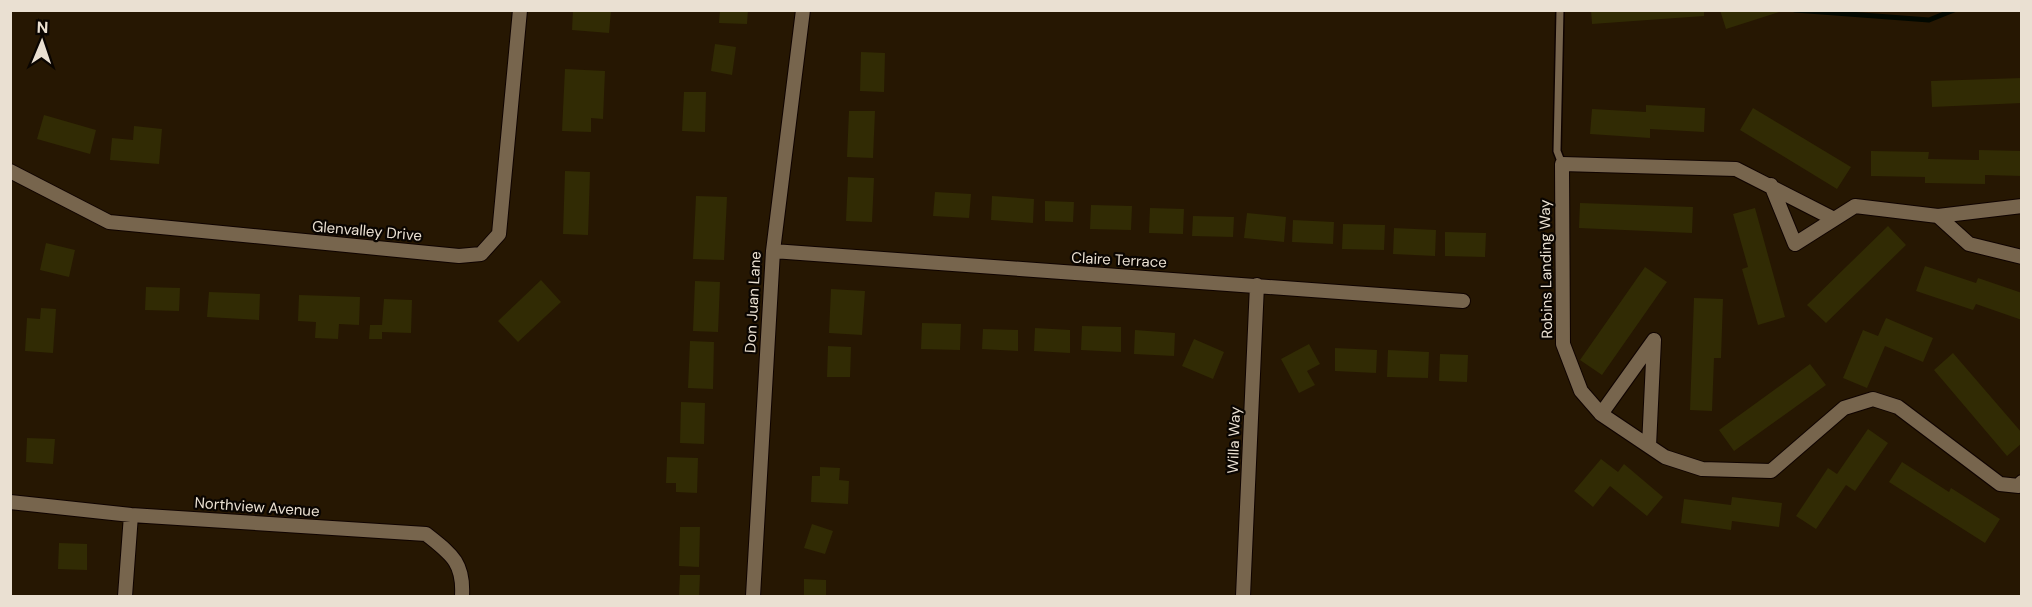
<svg xmlns="http://www.w3.org/2000/svg" width="2032" height="607" font-family="'DM Sans',sans-serif">
<rect width="100%" height="100%" fill="#261702"/>
<g fill="none" stroke-linecap="round" stroke-linejoin="round">
<path stroke="#020800" stroke-width="5" d="M1795,10L1929,20L1954,10"/>
</g>
<path fill="#312b04" d="M573,10H611L609,33L572,30Z
M720,10H748L747,24L719,23Z
M1591,10H1704V16L1592,24Z
M1720,10H1782V11L1726,29Z
M715,44L736,47L732,75L711,71Z
M861,52L885,53L884,92L860,91Z
M565,69L605,71L603,119L591,118V132L562,131Z
M2022,78V103L1932,107L1931,81Z
M684,92H706L705,132L682,131Z
M1646,105L1705,108L1704,132L1650,129V138L1590,134L1592,109L1646,112Z
M1753,108L1851,167L1837,189L1740,130Z
M849,111H875L873,158L847,157Z
M44,115L96,130L90,154L37,139Z
M134,126L162,129L159,164L110,160L112,138L133,140Z
M1979,150L2022,151V176L1985,175V184L1925,183V177L1871,176V151L1929,152L1928,159L1979,160Z
M565,171L590,172L588,235L563,234Z
M848,177L874,178L872,222L846,221Z
M935,192L971,194L969,218L933,216Z
M696,196L727,197L724,260L693,259Z
M992,196L1034,199L1033,223L991,220Z
M1045,201L1074,202L1073,222L1045,221Z
M1580,203L1693,207L1692,233L1579,228Z
M1091,205L1132,206L1131,230L1090,229Z
M1150,208L1184,209L1183,234L1149,233Z
M1755,208L1785,317L1758,325L1742,269L1748,267L1733,214Z
M1247,213L1286,217L1284,242L1244,238Z
M1193,216L1234,217L1233,237L1192,236Z
M1293,220L1334,222L1333,244L1292,242Z
M1343,224L1385,225L1384,250L1342,249Z
M1888,226L1906,245L1826,323L1807,305Z
M1394,228L1436,230L1435,256L1393,254Z
M1445,232L1486,233L1485,257L1445,256Z
M46,243L75,250L69,277L40,270Z
M1925,266L1976,283L1978,278L2022,293V320L1976,304L1973,310L1916,291Z
M1645,267L1667,282L1602,375L1580,360Z
M541,280L561,302L518,342L498,321Z
M695,281L720,282L718,332L693,331Z
M146,287L180,288L179,311L145,310Z
M831,289L865,291L862,335L829,333Z
M209,292L260,294L259,320L207,317Z
M299,295L360,297L359,325L339,324L338,339L315,338L316,322L298,321Z
M1694,298L1723,299L1721,358H1714L1712,411L1690,410Z
M384,299L412,300L411,333L382,332V339H369L370,325H382Z
M41,308L56,309L53,353L25,351L27,318L40,319Z
M1886,318L1933,338L1923,362L1885,346L1867,388L1843,378L1863,330L1878,336Z
M922,323L961,324L960,350L921,349Z
M1082,326L1121,327V352L1081,350Z
M1035,328L1070,330V353L1034,351Z
M983,329L1018,330V351L982,349Z
M1135,330L1175,333L1174,356L1134,354Z
M1194,339L1224,352L1213,379L1182,366Z
M690,341L714,342L713,389L688,388Z
M1309,344L1320,364L1307,371L1315,385L1299,393L1281,359Z
M828,346L851,347L850,377H827Z
M1335,348L1377,350L1376,373L1335,371Z
M1388,350L1429,352L1428,378L1387,377Z
M1953,353L2022,433V443L2007,456L1934,370Z
M1440,354L1468,355L1467,382L1439,381Z
M1810,364L1826,385L1734,451L1719,430Z
M681,402L705,403L704,444L680,443Z
M1868,429L1888,443L1855,491L1846,485L1816,529L1796,516L1828,468L1837,474Z
M27,438L55,439L53,464L26,462Z
M667,457L698,458L697,493L676,492V483H666Z
M1601,459L1618,472L1624,464L1663,497L1647,516L1610,486L1593,507L1574,491Z
M1902,462L1949,492L1951,488L2000,519L1985,543L1889,482Z
M820,467L840,468L839,480L849,481L848,504L811,502L812,476H820Z
M1732,497L1782,503L1779,527L1732,521L1731,530L1681,523L1684,499L1731,505Z
M812,524L833,531L825,554L804,548Z
M680,527H700L699,567L679,566Z
M59,543L87,544V570L58,569Z
M680,575H700L699,596H679Z
M804,579L826,580V596H804Z"/>
<g fill="none" stroke-linecap="round" stroke-linejoin="round">
<g stroke="#0f0300" stroke-width="10">
<path id="lane" d="M1560,10L1557,151L1562,164"/>
</g>
<g stroke="#0f0300" stroke-width="16">
<path id="street" d="M10,171L109,222L459,256L481,254L499,234L520,10
M1771,185L1795,244L1855,206L1938,216L2022,206
M1938,216L1969,244L2022,257
M1834,219L1736,169L1562,164L1563,344L1581,391L1601,414L1665,457L1702,469L1771,471L1844,408L1873,399L1898,407L2000,484L2019,486L2022,482
M773,251L1463,301
M1601,414L1654,340
M1649,446L1654,340
M10,502L131,515L426,534C451,554 464,562 462,596
M125,596L131,515
M753,596L773,251L803,10
M1243,596L1257,285"/>
</g>
<use href="#lane" stroke="#77654d" stroke-width="7"/>
<use href="#street" stroke="#77654d" stroke-width="14"/>
</g>
<g text-anchor="middle" dominant-baseline="central" stroke-width="4.5" stroke-linejoin="round" paint-order="stroke">
<g font-size="15" fill="#eae0d2" stroke="#0a0501">
<text transform="translate(367 231) rotate(5)">Glenvalley Drive</text>
<text transform="translate(1119 260) rotate(3)">Claire Terrace</text>
<text transform="translate(1546 269) rotate(-91)">Robins Landing Way</text>
<text transform="translate(753 302) rotate(-87)">Don Juan Lane</text>
<text transform="translate(1234 440) rotate(-88)">Willa Way</text>
<text transform="translate(257 507) rotate(4)">Northview Avenue</text>
</g>
</g>
<rect width="2032" height="607" fill="none" stroke="#eae0d2" stroke-width="24"/>
<g transform="translate(42 42) rotate(2)" stroke="#0a0501" stroke-width="4.5" paint-order="stroke">
<path d="M0-4.5L10 22L0 15L-10 22Z" fill="#eae0d2"/>
<text y="-9" font-size="16" font-weight="bold" text-anchor="middle" fill="#eae0d2">N</text>
</g>
</svg>
